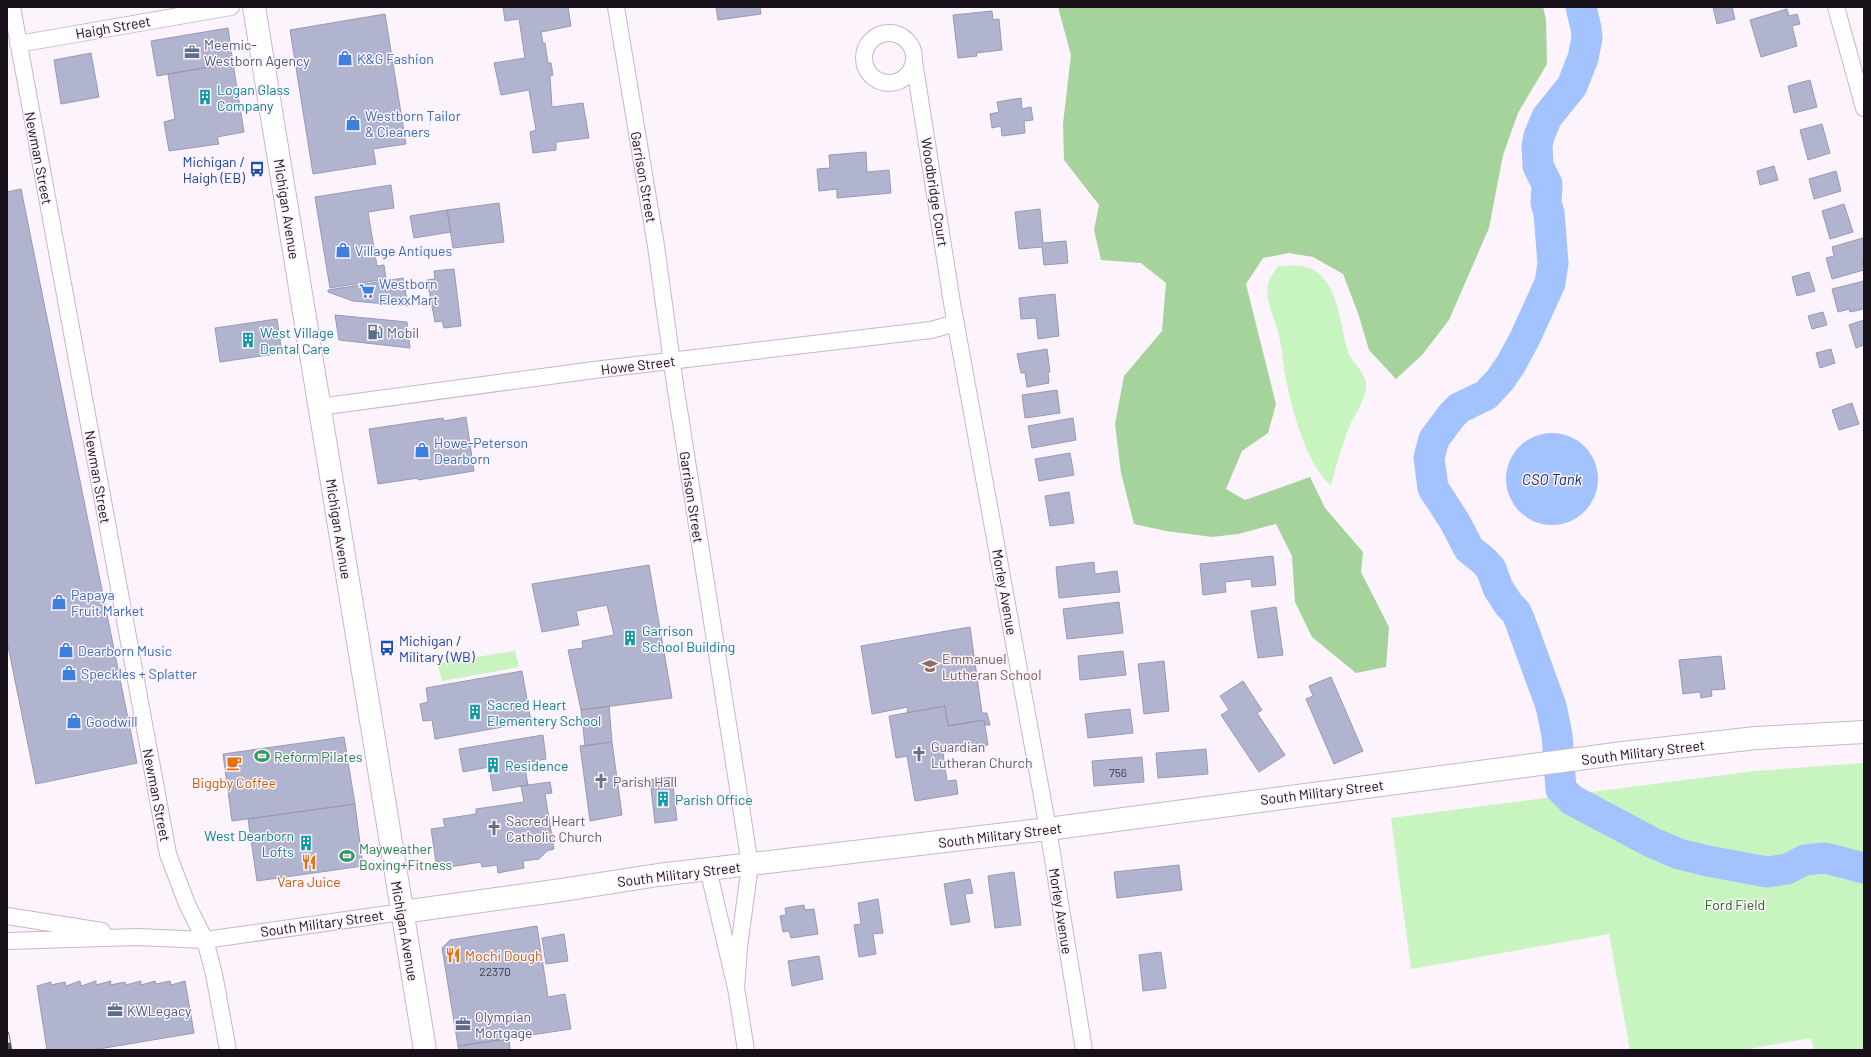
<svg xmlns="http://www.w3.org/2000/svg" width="1871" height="1057" font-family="Barlow,sans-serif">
<rect width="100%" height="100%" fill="#fcf3fd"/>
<path fill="#c8f4c0" d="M1278,266C1286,266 1295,265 1303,266C1341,275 1338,326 1350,356C1355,366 1368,375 1366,388C1364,403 1355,414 1349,427C1342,446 1336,466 1331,485C1307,467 1292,409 1286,380C1283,364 1282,347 1278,332C1274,316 1265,301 1268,284C1269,278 1275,271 1278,266Z
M515,651L519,667L442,681L437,663Z
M1864,763V1050H1814L1811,1038L1743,1050H1630L1609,934L1411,969L1391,818L1755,771Z"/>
<path fill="#a5d39b" d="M1058,7H1543L1546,19L1547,64L1518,113L1503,155L1489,228L1449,320L1422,355L1396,379L1369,350L1358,313L1343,274L1313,257L1289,253L1263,258L1246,284L1276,404L1268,433L1242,451L1226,489L1245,500L1310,477L1325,508L1363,552L1361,572L1389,627L1386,667L1356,673L1312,637L1295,602L1292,556L1276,524L1238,534L1212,537L1166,531L1134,524L1121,473L1115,424L1124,376L1162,331L1166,283L1141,263L1101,260L1094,230L1099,205L1064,160L1063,124L1071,55Z"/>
<path fill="#a3c3fe" d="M1506 479a46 46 0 1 1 92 0a46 46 0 1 1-92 0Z"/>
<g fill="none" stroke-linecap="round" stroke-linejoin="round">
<path stroke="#a3c3fe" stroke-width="31" d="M1581,7L1586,28L1587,38L1583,58L1572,86L1547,117L1539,136L1537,146L1538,166L1547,184L1546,203L1549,213L1553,263L1550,283L1525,338L1511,364L1500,380L1486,395L1459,408L1452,415L1434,439L1429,458L1433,488L1455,522L1469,549L1484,561L1491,569L1498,588L1509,605L1516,612L1520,621L1551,706L1557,735L1561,789L1572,800L1651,842L1679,854L1708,861L1767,872L1787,869L1805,860L1825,858L1864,868"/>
</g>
<path fill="#b1b4ce" stroke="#989ab4" d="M503,7H568L571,26L541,32L543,43H545L548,63H551L553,75L550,76L552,107L583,103L589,138L556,142V150L533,153L530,132L536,130L529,90L501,95L494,63L525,58L519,19L505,21Z
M716,7H760L761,14L718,20Z
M1713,7H1732L1735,19L1717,24Z
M1787,9L1789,16L1797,14L1800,24L1792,26L1797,46L1761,57L1750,20Z
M992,11L993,20L999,19L1002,50L976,53L977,56L958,58L953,15Z
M385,14L406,144L373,149L376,164L313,174L290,30Z
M228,28L233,63L157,76L151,41Z
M91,53L99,97L61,104L54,60Z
M233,63L244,132L217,137L219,144L169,151L164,122L175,119L168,74Z
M1810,80L1817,107L1794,113L1788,86Z
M1021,98L1022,109L1031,107L1033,120L1024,121L1025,133L1002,136L1001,126L992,128L990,114L999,112L997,102Z
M1822,124L1830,153L1808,160L1800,130Z
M866,152L867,172L889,170L891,193L837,198V189L819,191L817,169L830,168L829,155Z
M1774,166L1778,180L1760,185L1757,171Z
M1836,171L1841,191L1814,199L1809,179Z
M391,185L394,208L368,212L377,266L384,265L386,279L330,288L315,197Z
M21,189L137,763L36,784L7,641V192Z
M499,203L504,242L453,248L447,210Z
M1844,204L1853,232L1830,239L1822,211Z
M1040,209L1043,243L1066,241L1068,263L1044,265L1042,247L1019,249L1015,212Z
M447,210L451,232L414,238L410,216Z
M1863,238L1864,258L1862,259L1864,270L1832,279L1826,258L1834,256L1832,247Z
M454,269L461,326L444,328L442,321L435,322L427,280L435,279L434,271Z
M1809,272L1815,291L1797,296L1792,277Z
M403,278L408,306L353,301L328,292V290Z
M1864,281V309L1850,312L1849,309L1838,312L1832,289Z
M1055,294L1059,336L1038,339L1036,318L1021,319L1019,298Z
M1823,312L1827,325L1812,329L1808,316Z
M335,315L407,322L410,348L339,340Z
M277,319L282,353L220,362L215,328Z
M1864,320V345L1856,348L1849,325Z
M1047,349L1050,372L1048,373L1049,383L1027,387L1025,373H1021L1017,354Z
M1831,349L1835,363L1820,368L1816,353Z
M1057,390L1060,413L1025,418L1022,395Z
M1852,403L1859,424L1839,430L1832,410Z
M466,417L474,471L418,480V478L378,484L369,429L443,418L444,421Z
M1073,418L1076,440L1032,448L1028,426Z
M1070,453L1074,475L1039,481L1035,459Z
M1069,492L1074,523L1050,526L1045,496Z
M1273,556L1276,585L1252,587L1251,579L1225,582L1226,592L1203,595L1200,564Z
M1094,562L1095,574L1117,571L1120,592L1059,598L1056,567Z
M649,565L672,698L581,710L568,650L583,648L582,641L614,635L607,605L576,611L579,625L542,632L532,584Z
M1119,602L1123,633L1067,639L1063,609Z
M1276,607L1283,655L1258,658L1251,611Z
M970,627L982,713H987L990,725H985L984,720L948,726L945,706L907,713L908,707L872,714L861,646Z
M1123,651L1126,675L1080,680L1078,656Z
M1721,656L1725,689L1711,690L1712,696L1701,698L1700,692L1683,694L1679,660Z
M1164,661L1169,711L1144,714L1138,664Z
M522,671L531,722L435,739L432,720L423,721L420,704L428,702L426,688Z
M1331,677L1363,751L1334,764L1306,699L1313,696L1309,686Z
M1243,681L1262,710L1257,713L1285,755L1259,772L1221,715L1229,710L1220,696Z
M609,706L612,742L585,746L581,710Z
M945,706L948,726L984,720L988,745L943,753L947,781L956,780L958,794L915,801L907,756L896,758L889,716Z
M1130,709L1133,733L1088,738L1085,714Z
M543,735L546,759L524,763L528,785L493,791L489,767L463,772L459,749Z
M344,737L355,804L232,821L223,754Z
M612,742L622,815L590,821L580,746Z
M1206,749L1208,774L1158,778L1156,753Z
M1142,757L1144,782L1094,786L1092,761Z
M672,777L677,820L655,823L650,780Z
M550,782L552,793L545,794L554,849L547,851L539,859L523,861L524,868L498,873L497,865L482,867L481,862L437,869L431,829L445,827L443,819L476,814V809L524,802L521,786Z
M355,804L363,866L257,881L248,819Z
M1179,865L1182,890L1117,898L1114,872Z
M1014,872L1021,925L995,928L988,876Z
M970,879L973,893L965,894L970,922L951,925L944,884Z
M878,899L883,933L873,934L876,954L859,957L854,925L861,924L858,903Z
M804,905L805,910L814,909L818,934L791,938L789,931L783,932L780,916L786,915L785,908Z
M537,926L548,997L565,994L571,1029L458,1046L442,948L450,940Z
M564,934L568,961L546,964L542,938Z
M1161,952L1166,988L1143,991L1139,955Z
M819,956L823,979L792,986L788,961Z
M80,981L81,986L96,981V985L111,981L110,985L125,982L126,985L141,981V985L155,981L156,984L170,981L171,985L185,981L194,1033L93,1050H47L37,986L51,982V985L65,982L66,986Z
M509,1039L510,1050H459L458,1046Z"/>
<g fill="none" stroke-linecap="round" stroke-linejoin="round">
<g stroke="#c9b5cb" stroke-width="18">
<path id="street" d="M12,7L168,854L187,904L205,940L214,974L228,1050
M616,7L656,246L675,384L750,865L739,947L736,988
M1836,7L1864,108
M864 58a25 25 0 1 1 50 0a25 25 0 1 1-50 0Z
M18,44L231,7
M914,61L952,303L1048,829L1084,1050
M319,407L594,370L931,330L956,323
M708,869L736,988L746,1050
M7,916L102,931
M7,941L138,937L205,940L402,912"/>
</g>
<g stroke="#c9b5cb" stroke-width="24">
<path id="secondary" d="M402,912L562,890L658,875L1048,829L1623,753L1756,738L1864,732"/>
</g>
<g stroke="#c9b5cb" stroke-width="24">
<path id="primary" d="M254,7L425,1050"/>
</g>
<use href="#street" stroke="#fff" stroke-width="16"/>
<use href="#secondary" stroke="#fff" stroke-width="22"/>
<use href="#primary" stroke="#fff" stroke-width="22"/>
<g stroke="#5b535c" stroke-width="4.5">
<path id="rail" d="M7,1034L10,1050"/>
</g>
<use href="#rail" stroke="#fcf3fd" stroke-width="3" stroke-dasharray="9" stroke-linecap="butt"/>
</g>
<defs>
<g id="office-bare" transform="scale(1.2)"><path d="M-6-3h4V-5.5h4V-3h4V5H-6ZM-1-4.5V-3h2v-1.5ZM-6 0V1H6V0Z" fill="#5c6f8a" stroke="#fcf3fd" stroke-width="2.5" paint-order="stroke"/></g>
<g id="shop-bare" transform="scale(1.2)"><path d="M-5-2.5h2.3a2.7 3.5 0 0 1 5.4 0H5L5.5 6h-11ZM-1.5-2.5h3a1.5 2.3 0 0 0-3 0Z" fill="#3f7fe0" stroke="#fcf3fd" stroke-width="2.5" paint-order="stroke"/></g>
<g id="building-bare" transform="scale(1.2)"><path d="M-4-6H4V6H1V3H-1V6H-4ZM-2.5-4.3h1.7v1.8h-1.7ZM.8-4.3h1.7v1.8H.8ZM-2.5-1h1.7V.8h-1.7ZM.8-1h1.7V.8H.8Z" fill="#0f9aa8" stroke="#fcf3fd" stroke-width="2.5" paint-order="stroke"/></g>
<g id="bus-bare" transform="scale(1.2)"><path d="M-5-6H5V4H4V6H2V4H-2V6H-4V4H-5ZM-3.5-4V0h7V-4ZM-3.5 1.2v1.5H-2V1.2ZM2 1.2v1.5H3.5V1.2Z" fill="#1a4fb4" stroke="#fcf3fd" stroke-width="2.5" paint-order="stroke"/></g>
<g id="supermarket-bare" transform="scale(1.2)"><path d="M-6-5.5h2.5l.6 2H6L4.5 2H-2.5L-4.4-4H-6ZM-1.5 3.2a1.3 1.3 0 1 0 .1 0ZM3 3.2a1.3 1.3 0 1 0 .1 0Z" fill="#3f7fe0" stroke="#fcf3fd" stroke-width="2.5" paint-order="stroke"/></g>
<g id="fuel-bare" transform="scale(1.2)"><path d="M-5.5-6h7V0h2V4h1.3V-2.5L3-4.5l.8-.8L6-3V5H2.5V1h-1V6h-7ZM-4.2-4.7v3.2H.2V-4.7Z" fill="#5c6f8a" stroke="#fcf3fd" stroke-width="2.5" paint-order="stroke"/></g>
<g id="school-bare" transform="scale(1.2)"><path d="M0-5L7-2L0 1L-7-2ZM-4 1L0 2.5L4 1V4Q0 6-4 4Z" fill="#8d6e63" stroke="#fcf3fd" stroke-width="2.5" paint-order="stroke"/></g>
<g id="church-bare" transform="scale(1.2)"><path d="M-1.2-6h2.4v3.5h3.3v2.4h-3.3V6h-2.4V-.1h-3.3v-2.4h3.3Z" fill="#6b7280" stroke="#fcf3fd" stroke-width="2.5" paint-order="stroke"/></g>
<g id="stadium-bare" transform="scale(1.2)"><path d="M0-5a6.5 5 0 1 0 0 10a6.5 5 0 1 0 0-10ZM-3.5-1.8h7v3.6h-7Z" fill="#2e9e5b" stroke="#fcf3fd" stroke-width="2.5" paint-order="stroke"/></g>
<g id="cafe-bare" transform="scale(1.2)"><path d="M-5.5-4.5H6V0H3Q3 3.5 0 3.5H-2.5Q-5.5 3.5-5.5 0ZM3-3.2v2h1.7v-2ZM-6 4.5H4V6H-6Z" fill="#e8710a" stroke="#fcf3fd" stroke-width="2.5" paint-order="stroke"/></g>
<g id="restaurant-bare" transform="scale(1.2)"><path d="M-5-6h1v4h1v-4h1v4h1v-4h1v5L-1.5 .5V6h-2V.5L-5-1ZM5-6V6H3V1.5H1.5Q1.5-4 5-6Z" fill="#e8710a" stroke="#fcf3fd" stroke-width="2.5" paint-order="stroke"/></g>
</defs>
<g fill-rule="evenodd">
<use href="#office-bare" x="192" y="52"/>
<use href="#shop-bare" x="345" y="58"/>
<use href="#building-bare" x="205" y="97"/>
<use href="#shop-bare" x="353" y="123"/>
<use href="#bus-bare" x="257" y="169"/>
<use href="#shop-bare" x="343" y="250"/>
<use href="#supermarket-bare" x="367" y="291"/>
<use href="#fuel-bare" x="375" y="332"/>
<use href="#building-bare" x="248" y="340"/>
<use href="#shop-bare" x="422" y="450"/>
<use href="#shop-bare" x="59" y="602"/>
<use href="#building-bare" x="630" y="638"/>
<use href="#bus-bare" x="387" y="648"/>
<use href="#shop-bare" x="66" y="650"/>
<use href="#school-bare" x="930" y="666"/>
<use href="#shop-bare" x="69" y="673"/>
<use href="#building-bare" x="475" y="712"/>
<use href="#shop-bare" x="74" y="721"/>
<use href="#church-bare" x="919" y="754"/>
<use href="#stadium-bare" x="262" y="756"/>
<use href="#cafe-bare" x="234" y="763"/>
<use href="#building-bare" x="493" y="765"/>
<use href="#church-bare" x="601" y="781"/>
<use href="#building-bare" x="663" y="799"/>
<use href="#church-bare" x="494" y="828"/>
<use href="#building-bare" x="306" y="843"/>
<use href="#stadium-bare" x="347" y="856"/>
<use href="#restaurant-bare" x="309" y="862"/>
<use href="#restaurant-bare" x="453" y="955"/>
<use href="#office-bare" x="115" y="1010"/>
<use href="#office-bare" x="463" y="1024"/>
</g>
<g text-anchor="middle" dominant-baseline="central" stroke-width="3" stroke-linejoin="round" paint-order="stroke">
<g font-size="12" fill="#3e3a46">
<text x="1118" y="772">756</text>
<text x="495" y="971">22370</text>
</g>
<g font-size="14" fill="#181119" stroke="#fcf3fd">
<text transform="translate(113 27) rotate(-10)">Haigh Street</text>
<text transform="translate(39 158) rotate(79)">Newman Street</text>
<text transform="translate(644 177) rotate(80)">Garrison Street</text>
<text transform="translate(935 192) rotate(81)">Woodbridge Court</text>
<text transform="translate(287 209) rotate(81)">Michigan Avenue</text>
<text transform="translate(638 365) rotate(-7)">Howe Street</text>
<text transform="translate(98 477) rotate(80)">Newman Street</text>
<text transform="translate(692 497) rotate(81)">Garrison Street</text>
<text transform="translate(339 529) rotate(81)">Michigan Avenue</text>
<text transform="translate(1005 592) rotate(80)">Morley Avenue</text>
<text transform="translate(1643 752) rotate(-7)">South Military Street</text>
<text transform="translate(1322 792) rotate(-7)">South Military Street</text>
<text transform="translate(157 795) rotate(79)">Newman Street</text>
<text transform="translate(1000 835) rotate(-7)">South Military Street</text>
<text transform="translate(679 874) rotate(-7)">South Military Street</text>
<text transform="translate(1061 911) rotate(81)">Morley Avenue</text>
<text transform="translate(322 923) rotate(-8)">South Military Street</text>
<text transform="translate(405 931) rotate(80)">Michigan Avenue</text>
</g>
<g font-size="14" fill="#4e5e75" stroke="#fcf3fd" text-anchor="start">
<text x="204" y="44">Meemic-<tspan x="204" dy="16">Westborn Agency</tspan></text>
<text x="387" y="332">Mobil</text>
<text x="127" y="1010">KWLegacy</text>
<text x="475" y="1016">Olympian<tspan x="475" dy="16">Mortgage</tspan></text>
</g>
<g font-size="14" fill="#366cbe" stroke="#fcf3fd" text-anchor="start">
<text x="357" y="58">K&amp;G Fashion</text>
<text x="365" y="115">Westborn Tailor<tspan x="365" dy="16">&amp; Cleaners</tspan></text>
<text x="355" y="250">Village Antiques</text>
<text x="379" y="283">Westborn<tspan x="379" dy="16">FlexxMart</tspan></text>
<text x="434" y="442">Howe-Peterson<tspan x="434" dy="16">Dearborn</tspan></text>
<text x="71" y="594">Papaya<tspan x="71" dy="16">Fruit Market</tspan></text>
<text x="78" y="650">Dearborn Music</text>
<text x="81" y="673">Speckles + Splatter</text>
<text x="86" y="721">Goodwill</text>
</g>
<g font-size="14" fill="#0d838f" stroke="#fcf3fd" text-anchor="start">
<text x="217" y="89">Logan Glass<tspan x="217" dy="16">Company</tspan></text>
<text x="260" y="332">West Village<tspan x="260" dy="16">Dental Care</tspan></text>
<text x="642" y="630">Garrison<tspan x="642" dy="16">School Building</tspan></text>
<text x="487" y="704">Sacred Heart<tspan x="487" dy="16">Elementery School</tspan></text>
<text x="505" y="765">Residence</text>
<text x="675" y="799">Parish Office</text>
<text x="294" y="835" text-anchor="end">West Dearborn<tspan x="294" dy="16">Lofts</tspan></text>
</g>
<g font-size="14" fill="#164399" stroke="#fcf3fd" text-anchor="end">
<text x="245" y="161">Michigan /<tspan x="245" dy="16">Haigh (EB)</tspan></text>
<text x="399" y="640" text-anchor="start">Michigan /<tspan x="399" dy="16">Military (WB)</tspan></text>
</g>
<g font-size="14" fill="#785e54" stroke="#fcf3fd" text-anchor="start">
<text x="942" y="658">Emmanuel<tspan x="942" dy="16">Lutheran School</tspan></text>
</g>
<g font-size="14" fill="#5b616d" stroke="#fcf3fd" text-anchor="start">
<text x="931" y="746">Guardian<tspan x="931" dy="16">Lutheran Church</tspan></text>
<text x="613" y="781">Parish Hall</text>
<text x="506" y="820">Sacred Heart<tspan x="506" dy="16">Catholic Church</tspan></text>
</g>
<g font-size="14" fill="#27864d" stroke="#fcf3fd" text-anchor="start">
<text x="274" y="756">Reform Pilates</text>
<text x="359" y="848">Mayweather<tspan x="359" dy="16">Boxing+Fitness</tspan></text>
</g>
<g font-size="14" fill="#c56008" stroke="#fcf3fd">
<text x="234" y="782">Biggby Coffee</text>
<text x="309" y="881">Vara Juice</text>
<text x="465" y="955" text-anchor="start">Mochi Dough</text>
</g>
<g font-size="14" fill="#2b661f" stroke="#fcf3fd">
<text x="1735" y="904">Ford Field</text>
</g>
<g font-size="15" font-style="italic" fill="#0e2d6f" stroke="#fcf3fd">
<text x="1552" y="479">CSO Tank</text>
</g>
</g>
<rect width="1871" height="1057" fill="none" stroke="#181119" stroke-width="16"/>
</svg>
